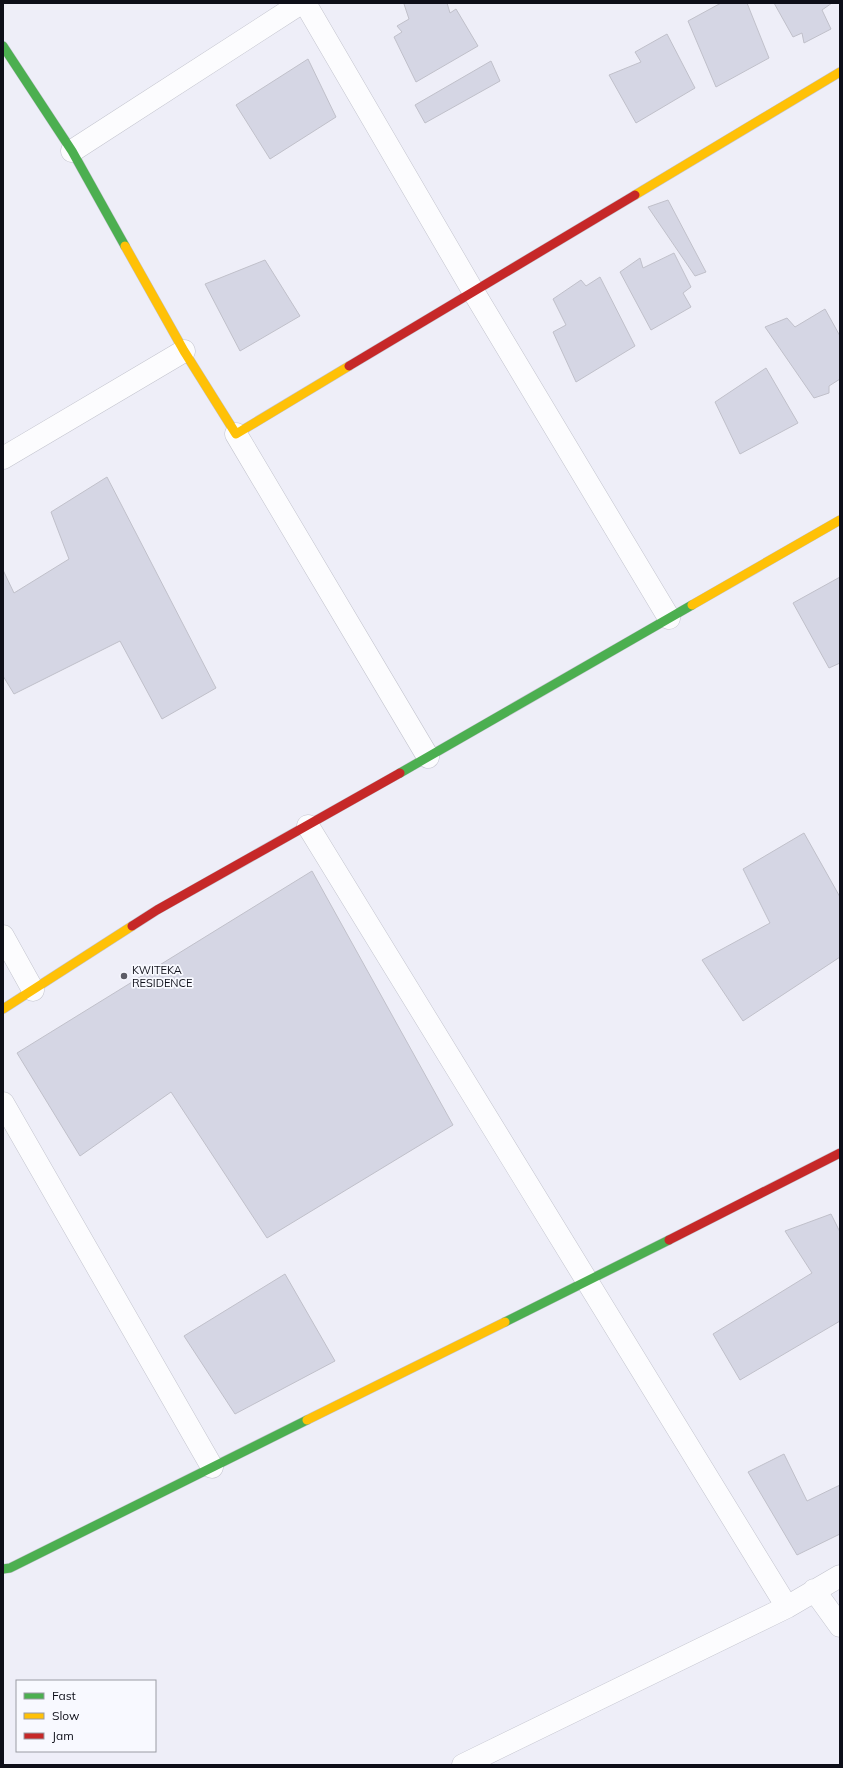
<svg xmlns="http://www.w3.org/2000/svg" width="843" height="1768" font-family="Mulish,sans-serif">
<rect width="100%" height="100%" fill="#eeeef8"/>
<path fill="#d5d6e4" stroke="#c0c0ca" d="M406,3H447L450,13L456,9L478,46L416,82L394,37L402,32L397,26L409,19L404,4Z
M721,3H747L769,58L716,87L688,21Z
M774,3H832L822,10L831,29L804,43L802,33L793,37Z
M667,34L695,88L636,123L609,75L641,62L635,52Z
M308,59L336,117L270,159L236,105Z
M491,61L500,81L425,123L415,105Z
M668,200L706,272L695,276L648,207Z
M674,253L691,287L683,293L691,307L651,330L620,272L640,258L643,268Z
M265,260L300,316L240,351L205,284Z
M600,277L635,346L576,382L553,332L566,325L553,299L581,280L586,286Z
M825,309L840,336V379L829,386V393L814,398L765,327L787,318L795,327Z
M766,368L798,423L740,454L715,402Z
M107,477L216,688L162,719L120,641L14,694L3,676V570L14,593L69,559L51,512Z
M840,577V663L829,668L793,603Z
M804,833L840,897V957L743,1021L702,960L770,923L743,869Z
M312,871L453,1125L267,1238L171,1092L80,1156L17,1053Z
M831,1214L840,1232V1321L740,1380L713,1334L812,1273L785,1231Z
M285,1274L335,1361L235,1414L184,1336Z
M784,1454L807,1501L840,1485V1534L797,1555L748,1472Z"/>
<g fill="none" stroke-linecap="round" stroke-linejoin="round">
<g stroke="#c3c4ce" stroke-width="23">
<path id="street" d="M305,3L473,291L669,618
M72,151L301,3
M236,434L428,757
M3,458L184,351
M308,826L787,1607
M3,936L33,990
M3,1103L212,1467
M814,1590L840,1626
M463,1765L787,1607L840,1576"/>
</g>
<g stroke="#c3c4ce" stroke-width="10">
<path id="fast" d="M3,46L72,151L125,246
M400,773L692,605
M505,1322L669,1240
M3,1569L10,1568L307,1420"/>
</g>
<g stroke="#c3c4ce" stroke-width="10">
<path id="slow" d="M635,195L840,72
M125,246L184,351L236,434L349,366
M692,605L840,520
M3,1009L132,926
M307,1420L505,1322"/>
</g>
<g stroke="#c3c4ce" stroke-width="10">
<path id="jam" d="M349,366L635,195
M132,926L157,910L400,773
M669,1240L840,1153"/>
</g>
<use href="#street" stroke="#fcfcfe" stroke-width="22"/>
<use href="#fast" stroke="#4caf50" stroke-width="9"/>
<use href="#slow" stroke="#ffc107" stroke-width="9"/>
<use href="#jam" stroke="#c62828" stroke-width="9"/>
</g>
<circle fill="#5c5c66" stroke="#f8f9ff" stroke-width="1.5" cx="124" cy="976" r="4"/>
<g text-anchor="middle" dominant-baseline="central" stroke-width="3.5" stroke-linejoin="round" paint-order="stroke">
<g font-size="11" fill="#0d0e18" stroke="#f8f9ff" text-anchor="start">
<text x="132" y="970">KWITEKA<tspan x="132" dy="13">RESIDENCE</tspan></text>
</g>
</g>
<rect width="843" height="1768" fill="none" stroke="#0d0e18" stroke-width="8"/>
<rect x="16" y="1680" width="140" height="72" fill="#f8f9ff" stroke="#9a9ba3"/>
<rect x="24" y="1693" width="20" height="6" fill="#4caf50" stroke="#9a9ba3"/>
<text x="52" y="1700" font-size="12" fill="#0d0e18">Fast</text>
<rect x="24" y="1713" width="20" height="6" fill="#ffc107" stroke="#9a9ba3"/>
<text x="52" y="1720" font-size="12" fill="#0d0e18">Slow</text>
<rect x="24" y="1733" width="20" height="6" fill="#c62828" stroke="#9a9ba3"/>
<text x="52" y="1740" font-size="12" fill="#0d0e18">Jam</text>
</svg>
